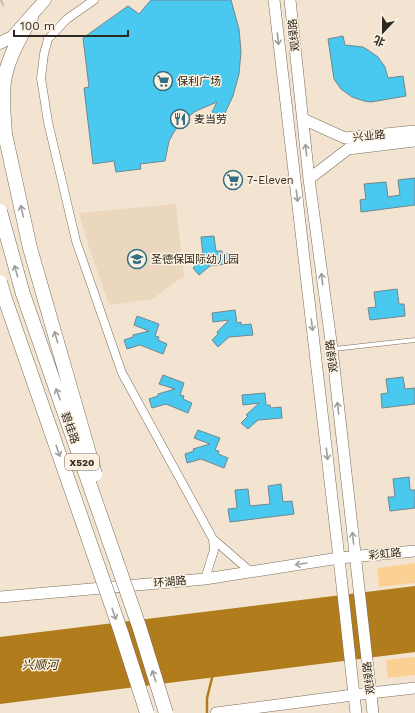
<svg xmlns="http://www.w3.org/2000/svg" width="415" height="713" font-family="'Work Sans','Noto Sans SC',sans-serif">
<rect width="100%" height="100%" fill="#f2e4d0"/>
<path fill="#ead7bd" d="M176,204L184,276L152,299L109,305L88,244L79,213Z"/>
<path fill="#fbd193" d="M415,563V583L379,587L377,568Z
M415,657V675L388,678L386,660Z"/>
<path fill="#b17c1c" d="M415,586V652L0,704V637Z"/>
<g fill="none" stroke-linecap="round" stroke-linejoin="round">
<path stroke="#b17c1c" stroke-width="2.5" d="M207,713V698L213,674"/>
</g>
<path fill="#4ac9f0" stroke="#6f878f" d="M151,0H231L239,29L241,52L239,74L233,96L223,117L212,112L217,102L196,111L180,123L174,132L169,141L165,161L140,164L141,169L116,172L114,161L93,164L84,88L89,87L83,38L128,6L139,14Z
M343,36L345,45L363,47L368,50L378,57L385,67L388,78L403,76L406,96L371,102L364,101L352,97L341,89L334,79L328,39Z
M415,178V205L361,212L360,200L366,199L364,184L386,182L388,197L400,195L398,180Z
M214,236L216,251H222V254L233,253L234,263L210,266L199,275L193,268L199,262L198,260L203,256L201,237Z
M397,289L399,304H404L405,316L370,320L368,308L376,307L374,292Z
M235,310L237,323L241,322V325L251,324L253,335L229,337L218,347L212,340L218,334L217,332L229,320L213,322L212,313Z
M137,316L159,324L155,336L159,337L158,340L167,344L163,354L140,345L127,349L124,340L133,337V335L149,331L134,325Z
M163,375L184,383L180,395L184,396L183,399L192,403L188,413L166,404L152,408L149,399L158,396V394L175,389L159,384Z
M403,377L405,389L415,388V404L382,408L381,394L388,393L386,379Z
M265,393L266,405H270L271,408L281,407L282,418L258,420L248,429L241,423L248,416L246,415L259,403L243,405L242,395Z
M198,430L220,438L215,450L219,451L218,454L228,458L224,468L201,459L187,463L185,454L194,451L193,449L210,444L194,438Z
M409,477L410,490H415V508L390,511L388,497H395L393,479Z
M281,484L283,502L292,501L294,514L230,522L228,509L237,508L235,490L248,489L250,506L270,504L268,486Z"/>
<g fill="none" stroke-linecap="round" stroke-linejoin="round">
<path stroke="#cbbead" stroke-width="12" stroke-dasharray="12 6" stroke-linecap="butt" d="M0,1L2,0"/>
<g stroke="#796d5c" stroke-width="5">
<path id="lane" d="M334,349L415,340"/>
</g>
<g stroke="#796d5c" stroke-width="9">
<path id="street" d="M94,0L67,19L48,39L44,54L41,78L48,122L76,241L122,373L213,539L251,572
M205,579L214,550L213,539"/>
</g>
<g stroke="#796d5c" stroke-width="12">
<path id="secondary" d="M274,0L339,558L356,713
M290,0L309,179L332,349L373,713
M303,119L345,138L415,131
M309,179L348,149L415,141
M0,597L205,579L339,558L415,551
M216,713L353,695L415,688"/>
</g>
<g stroke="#796d5c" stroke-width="13">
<path id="primary" d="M0,43L12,37L45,0"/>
</g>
<g stroke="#796d5c" stroke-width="15">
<path id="highway" d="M5,134C4,118 1,91 5,76C9,56 22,34 31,17"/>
</g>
<use href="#lane" stroke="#fff" stroke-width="4"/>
<use href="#street" stroke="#fff" stroke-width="8"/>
<use href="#secondary" stroke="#fff" stroke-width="11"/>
<use href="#primary" stroke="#fff" stroke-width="12"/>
<use href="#highway" stroke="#fff" stroke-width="14"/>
<g stroke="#796d5c" stroke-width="15" stroke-linecap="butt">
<path id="highway-bridge" d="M5,134L30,248L95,474
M0,211L23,294L139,626L166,713
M0,282L5,299L121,632L147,713"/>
</g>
<use href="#highway-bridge" stroke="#fff" stroke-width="14"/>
</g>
<defs><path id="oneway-shaft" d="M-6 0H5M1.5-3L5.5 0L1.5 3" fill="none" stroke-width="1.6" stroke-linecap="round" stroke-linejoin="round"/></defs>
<g stroke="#a09e9b">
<use href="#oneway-shaft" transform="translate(278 39) rotate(83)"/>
<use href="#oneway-shaft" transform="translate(306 150) rotate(-96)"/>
<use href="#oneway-shaft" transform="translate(297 196) rotate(83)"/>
<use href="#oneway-shaft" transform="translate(22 211) rotate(-103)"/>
<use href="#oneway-shaft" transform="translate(16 271) rotate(-105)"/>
<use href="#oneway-shaft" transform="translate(322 279) rotate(-97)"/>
<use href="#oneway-shaft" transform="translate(312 325) rotate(83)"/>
<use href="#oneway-shaft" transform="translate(56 337) rotate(-106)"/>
<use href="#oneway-shaft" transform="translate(58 394) rotate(-110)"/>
<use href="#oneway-shaft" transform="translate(338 408) rotate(-96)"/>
<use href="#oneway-shaft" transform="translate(58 451) rotate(71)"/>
<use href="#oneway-shaft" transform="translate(327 454) rotate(83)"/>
<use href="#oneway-shaft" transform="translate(353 538) rotate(-96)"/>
<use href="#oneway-shaft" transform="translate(301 564) rotate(171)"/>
<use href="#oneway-shaft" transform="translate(114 614) rotate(71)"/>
<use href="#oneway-shaft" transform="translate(154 676) rotate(-108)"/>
</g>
<defs>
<g id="supermarket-ring" transform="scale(1)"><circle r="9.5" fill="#fdf2e2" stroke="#306f84" stroke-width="1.5"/><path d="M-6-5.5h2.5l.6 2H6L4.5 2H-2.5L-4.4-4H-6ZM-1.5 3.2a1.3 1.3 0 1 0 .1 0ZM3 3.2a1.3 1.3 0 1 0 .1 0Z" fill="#306f84"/></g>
<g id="restaurant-ring" transform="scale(1)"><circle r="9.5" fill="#fdf2e2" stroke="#306f84" stroke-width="1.5"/><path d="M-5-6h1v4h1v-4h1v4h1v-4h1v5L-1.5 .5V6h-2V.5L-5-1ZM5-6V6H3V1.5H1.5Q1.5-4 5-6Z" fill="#306f84"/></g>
<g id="school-ring" transform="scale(1)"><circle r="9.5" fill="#fdf2e2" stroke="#306f84" stroke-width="1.5"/><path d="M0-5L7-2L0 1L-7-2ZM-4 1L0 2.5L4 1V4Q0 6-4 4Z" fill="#306f84"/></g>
</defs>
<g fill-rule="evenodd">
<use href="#supermarket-ring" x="163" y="81"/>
<use href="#restaurant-ring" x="180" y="119"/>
<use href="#supermarket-ring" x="233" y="180"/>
<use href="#school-ring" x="137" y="259"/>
</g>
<g text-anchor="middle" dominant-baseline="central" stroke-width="3" stroke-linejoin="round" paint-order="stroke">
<rect fill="#fdf2e2" stroke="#6b655a" stroke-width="1" x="65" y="454" width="34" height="16" rx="3"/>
<g font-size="10" font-weight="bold" fill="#2d2820">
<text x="82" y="462">X520</text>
</g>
<g font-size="11" fill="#2d2820" stroke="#fdf2e2">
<text transform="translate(294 35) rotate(-96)">观绿路</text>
<text transform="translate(369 136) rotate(-6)">兴业路</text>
<text transform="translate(332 356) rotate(-97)">观绿路</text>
<text transform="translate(70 428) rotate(71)">碧桂路</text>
<text transform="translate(385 554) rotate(-6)">彩虹路</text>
<text transform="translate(170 582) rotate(-5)">环湖路</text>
<text transform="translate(369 678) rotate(-97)">观绿路</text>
</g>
<g font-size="11" fill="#2d2820" stroke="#fdf2e2" text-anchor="start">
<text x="177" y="81">保利广场</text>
<text x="194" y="119">麦当劳</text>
<text x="247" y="180">7-Eleven</text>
<text x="151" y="259">圣德保国际幼儿园</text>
</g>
<g font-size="12" font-style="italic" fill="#3e2801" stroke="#fdf2e2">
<text x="40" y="665">兴顺河</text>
</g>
</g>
<g transform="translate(383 32) rotate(202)" stroke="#fdf2e2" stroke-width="3" paint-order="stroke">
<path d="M0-3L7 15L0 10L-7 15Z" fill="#2d2820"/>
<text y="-6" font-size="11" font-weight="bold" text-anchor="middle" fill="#2d2820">北</text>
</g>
<path d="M14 30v6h114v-6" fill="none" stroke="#2d2820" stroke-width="2"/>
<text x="20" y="30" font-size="12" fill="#2d2820" stroke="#fdf2e2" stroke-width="3" paint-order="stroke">100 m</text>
</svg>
